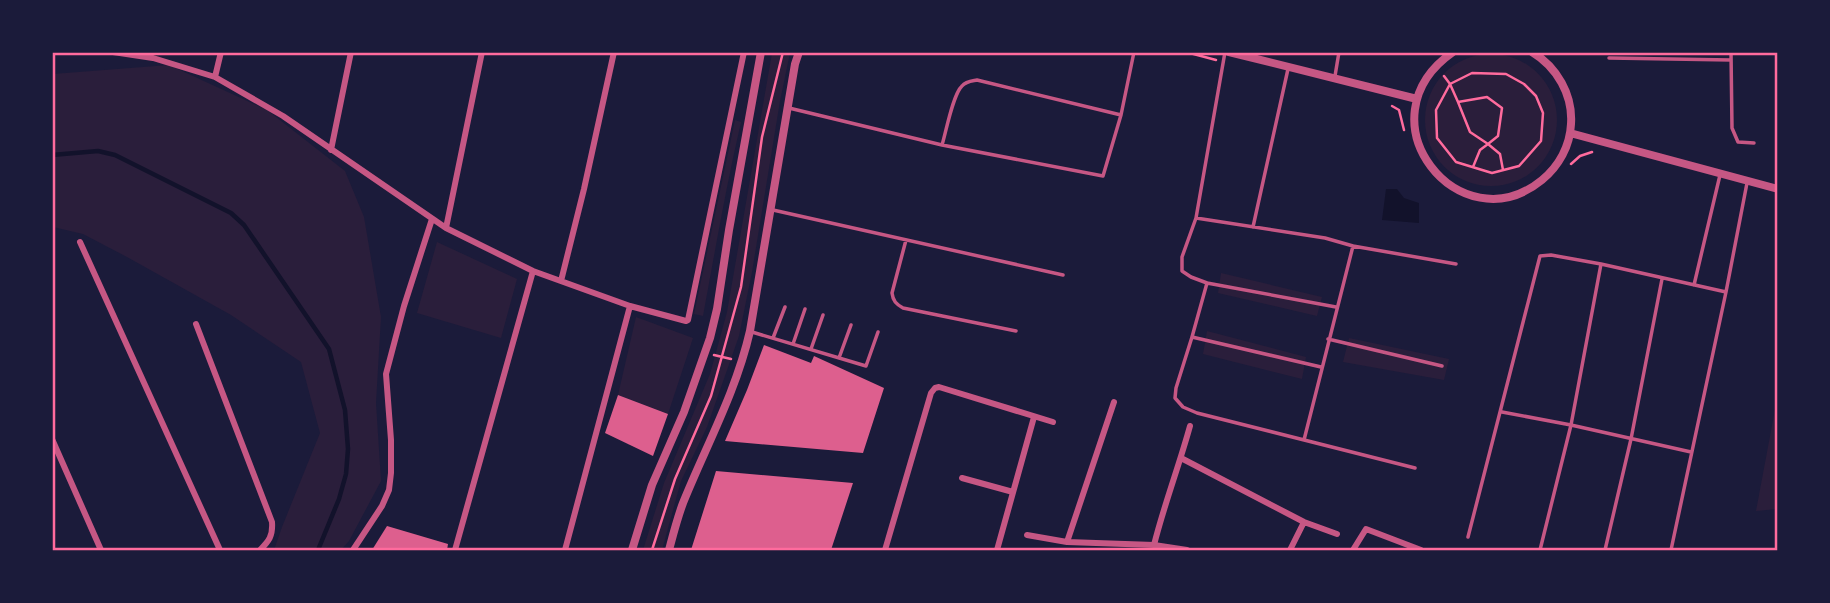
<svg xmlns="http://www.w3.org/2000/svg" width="1830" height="603" font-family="Quicksand,sans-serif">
<rect width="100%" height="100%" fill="#1b1b3a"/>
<path fill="#2a1e3b" d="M772,53H790L780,101L752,272L739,336L707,427L681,481L662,550H643L664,483L710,374L727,312Z
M1425 120a66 66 0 1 1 132 0a66 66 0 1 1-132 0Z
M169,65L267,110L345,171L364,217L381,317L376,403L381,481L349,541L341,550H274L282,527L320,433L301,362L231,315L127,257L83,234L53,227V74Z
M735,120L741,122C726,187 715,251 703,316L694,314Z
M437,242L517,279L501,338L417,313Z
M1221,273L1322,297L1317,316L1218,293Z
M636,317L693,338L668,414L618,395Z
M1207,331L1306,357L1302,379L1203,354Z
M1349,338L1449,359L1444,380L1343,362Z
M1777,396V509L1756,511L1776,404Z"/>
<path fill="#12122b" d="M1386,189H1397L1404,198L1419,203V223L1382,220Z"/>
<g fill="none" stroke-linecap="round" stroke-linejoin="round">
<path stroke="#12122b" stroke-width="4.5" d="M52,155L98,151L115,155L231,213L244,225L329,349L345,410L348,449L346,474L339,499L318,550"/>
</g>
<path fill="#dd5f8e" d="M764,345L811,363L814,356L884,388L863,453L725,441L747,390Z
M618,395L668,414L653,456L605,433Z
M716,471L853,483L831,550H691Z
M387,526L448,544L447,550H372Z"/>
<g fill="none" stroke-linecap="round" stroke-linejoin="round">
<path stroke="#ff6b9d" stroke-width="2.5" d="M1186,52L1216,60
M1472,73L1506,74L1524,84L1536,96L1543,113L1541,141L1519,166L1492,173L1456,162L1437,138L1436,110L1450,84Z
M1444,76L1450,84L1458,102L1487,97L1502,108L1498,136L1488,144L1500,154L1503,170
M1458,102L1470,132L1488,144L1480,150L1473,167
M1392,106L1399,110L1404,130
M1571,164L1580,156L1592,152
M714,355L731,359
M652,550L675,479L711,396L741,287L762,137L783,52"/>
<path stroke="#c65784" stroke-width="3.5" d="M1225,52L1196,218L1182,257V271L1191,277L1207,283L1192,337L1176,388L1175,398L1183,407L1197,413L1415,468
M1731,52L1732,128L1738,142L1754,143
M1609,58L1731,60
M1335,76L1339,52
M789,108L942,145L1103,176L1121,115L1134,52
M942,145C946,132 953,94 962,86C966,81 972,81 977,80L1121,115
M773,210L1063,275
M1196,218L1325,238L1353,246L1304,440
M1253,227L1288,69
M906,240L892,293C893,301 896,304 903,308L1016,331
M1353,246L1456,264
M1207,283L1336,307
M1694,285L1720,175
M752,332L866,366L878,332
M1192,337L1321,367
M773,338L785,307
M1328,339L1442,366
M793,344L805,309
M811,349L823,315
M839,358L851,325
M1502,412L1571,425L1691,452
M1468,537L1540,256L1551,255L1601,264L1726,292L1747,183
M1540,550L1571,425L1601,264
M1605,550L1631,439L1662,279
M1671,550L1726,292"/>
<path stroke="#c65784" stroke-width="6" d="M113,52L153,58L215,77L283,116L446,228L533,271L630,306L686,321L688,320L744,52
M215,77L221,52
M331,150L351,52
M446,228L482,52
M80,242L220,550
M561,281L584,189L614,52
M196,324L272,522C273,536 269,541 260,550
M52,439L101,550
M1181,458L1304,522L1337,534
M962,478L1013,492
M1027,535L1067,542L1154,545L1187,550
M1067,542L1114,402
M1154,545C1164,505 1179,466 1190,426
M353,550L382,506L389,490L391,473V440L386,374L404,306L432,219
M455,550L533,271
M565,550L630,306
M885,550L931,393L935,388L939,387L1053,422
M997,550L1034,417
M1290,550L1304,522
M1353,550L1366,529L1421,550"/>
<path stroke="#c65784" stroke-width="8" d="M1229,52L1417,99
M1453,52C1357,119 1460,247 1542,180C1559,166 1570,146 1571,124C1573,95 1557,67 1532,52
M1570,133L1778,189
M632,550L652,485L684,412L710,338L717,309L729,230L761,52
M669,550C673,535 677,519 683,503C706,446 736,392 750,331L795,64L799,52"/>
</g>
<rect width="1830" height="603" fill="none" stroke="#1b1b3a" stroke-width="108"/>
<rect x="54" y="54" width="1722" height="495" fill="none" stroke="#ff6b9d" stroke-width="2.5"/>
</svg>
